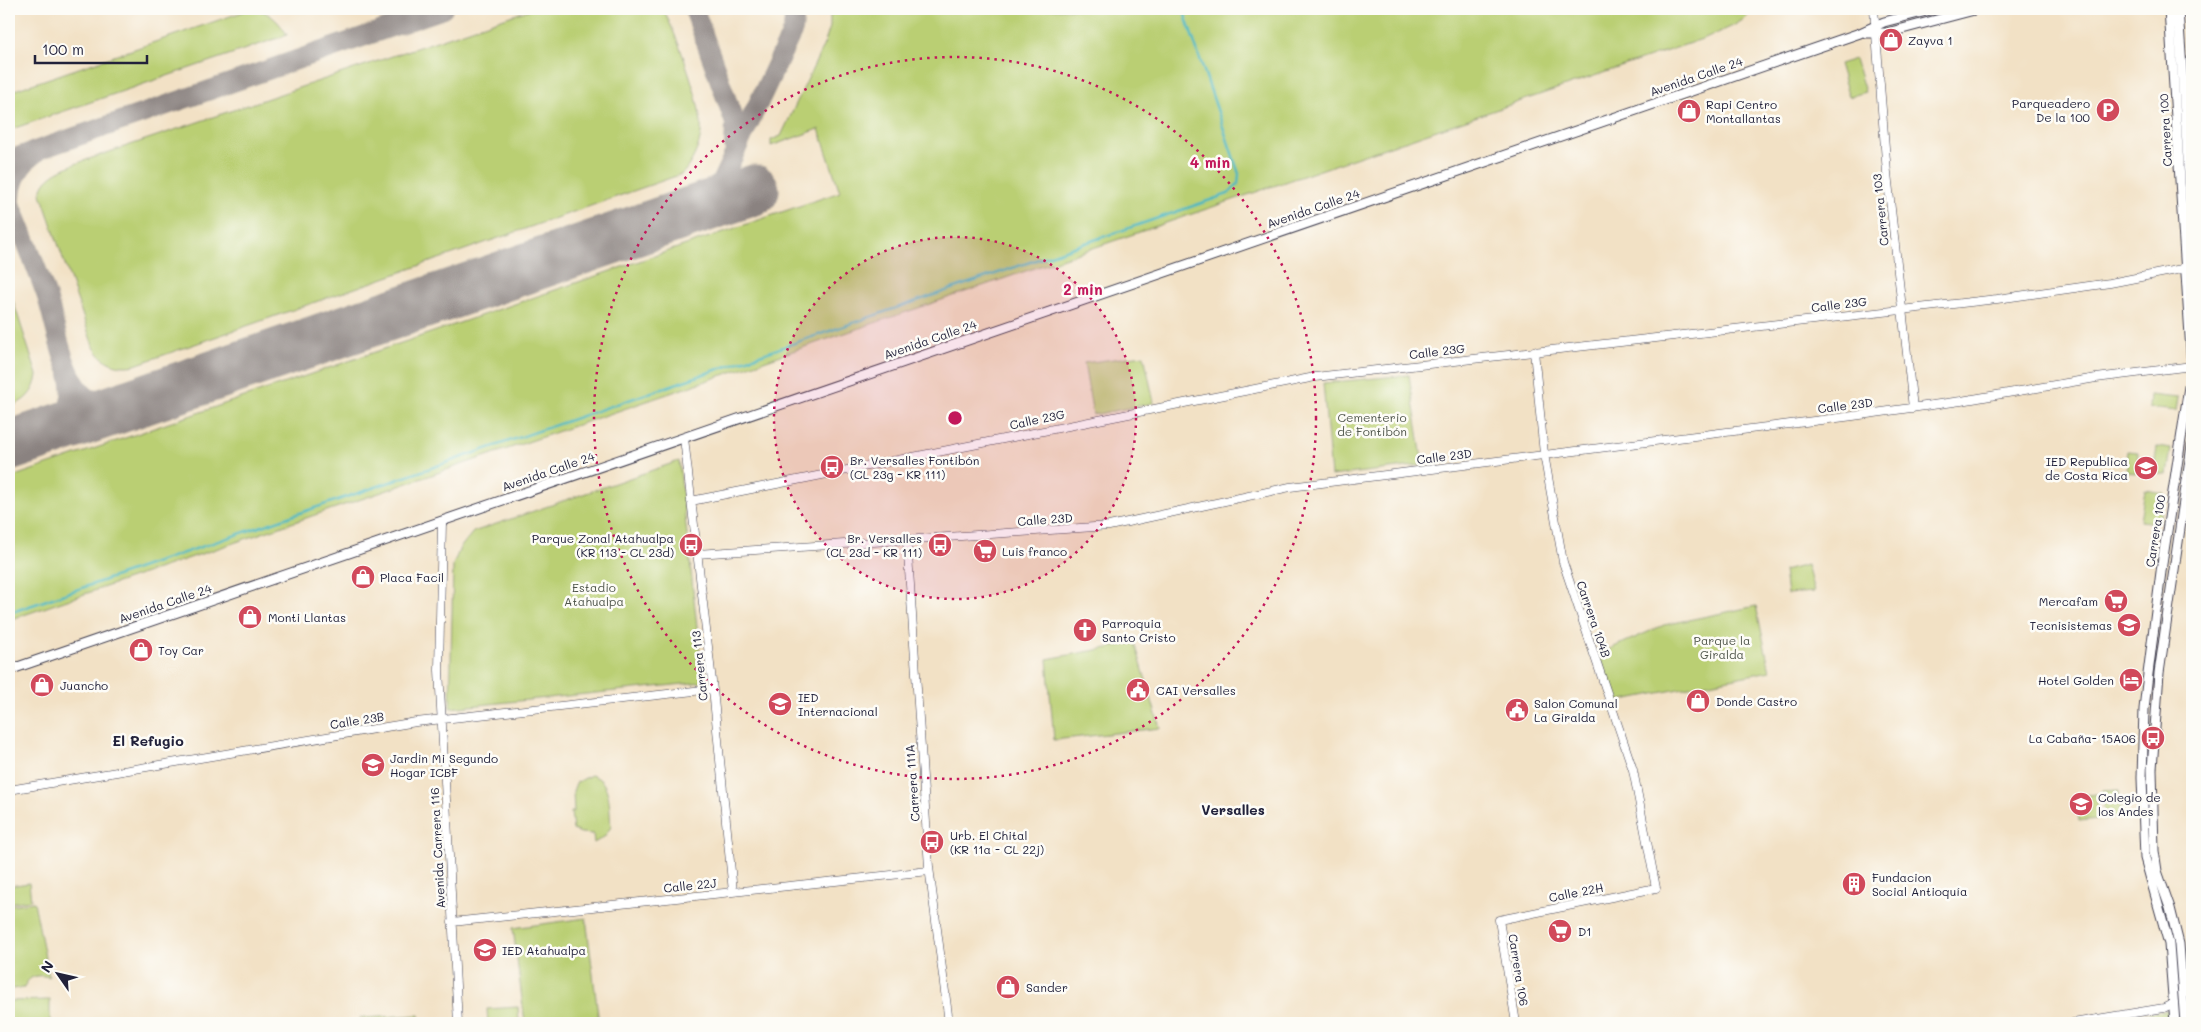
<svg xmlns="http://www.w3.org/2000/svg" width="2201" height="1032" font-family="Mali,sans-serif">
<rect width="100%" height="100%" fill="#fdfcf7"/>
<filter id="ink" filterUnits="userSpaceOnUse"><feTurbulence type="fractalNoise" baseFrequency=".02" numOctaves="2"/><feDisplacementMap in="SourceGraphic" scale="10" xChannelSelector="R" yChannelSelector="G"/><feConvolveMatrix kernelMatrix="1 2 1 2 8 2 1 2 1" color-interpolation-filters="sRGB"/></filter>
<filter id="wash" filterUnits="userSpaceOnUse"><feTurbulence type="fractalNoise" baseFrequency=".0096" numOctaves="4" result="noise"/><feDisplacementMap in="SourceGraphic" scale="20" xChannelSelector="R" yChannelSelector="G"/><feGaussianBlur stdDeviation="1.12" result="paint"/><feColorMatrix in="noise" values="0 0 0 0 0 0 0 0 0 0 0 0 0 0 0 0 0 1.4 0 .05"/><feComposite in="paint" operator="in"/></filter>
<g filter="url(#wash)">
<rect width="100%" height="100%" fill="#f2e1c5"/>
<path fill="#bacf73" stroke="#6e7857" d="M251,9C267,9 280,22 287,35L9,130V92Z
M531,9H663C676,33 704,107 701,133C700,146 691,165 682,174L135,365C115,369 100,361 92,343L41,194C42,174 70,166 86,160Z
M830,9H1754C1742,25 1723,30 1705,38L9,620V478L840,192L819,129L771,146V140L781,136L825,42L830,27Z
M1855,59L1865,92L1849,97L1839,64Z
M9,288L37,375C35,392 25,402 9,407Z
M1144,355L1154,403L1093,415L1084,363Z
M1409,375L1423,465L1331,476L1323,383Z
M2150,395L2178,398L2176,411L2149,408Z
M2157,447L2171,449L2167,475L2153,473Z
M2128,451L2138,452L2136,473L2126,472Z
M679,461L703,682L450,708L453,565L460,548L473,532Z
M2145,490L2164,493L2159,523L2140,521Z
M1807,565L1814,592L1787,594L1784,571Z
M1756,606L1770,671L1613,702L1598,654L1664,625Z
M1135,643L1160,728L1054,740L1047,659Z
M591,775C612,780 609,808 611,827L604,837L594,843L593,834L581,833L573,830L571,812H574L573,791L576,783Z
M2119,790L2121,817L2104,818L2102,791Z
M2097,794L2098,819L2079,821L2078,796Z
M29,883L31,900L9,903V886Z
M34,902L49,977C37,974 28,976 24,988L9,989V905Z
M586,918L599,1023H525L513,928Z
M50,1000V1023H9V1001Z
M518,1007L519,1023H488L487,1009Z
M2168,1010L2170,1022L2091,1023Z
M419,1015L420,1023H360V1018Z"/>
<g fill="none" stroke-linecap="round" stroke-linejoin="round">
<path stroke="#48b7c2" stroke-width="2.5" d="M9,613L1228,194L1238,184L1239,174L1183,9"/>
<path stroke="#8a8280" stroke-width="20" d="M694,9L735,123L734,146
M37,152C19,165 10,182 11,204C23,234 35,264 46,294C56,325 60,362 79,389C91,405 109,406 127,405
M9,160L443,9
M690,212L710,199L720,184L793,30L795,9
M46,433C68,419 76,399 69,374"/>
<path stroke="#8a8280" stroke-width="51" d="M9,446L754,190"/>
</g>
</g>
<g filter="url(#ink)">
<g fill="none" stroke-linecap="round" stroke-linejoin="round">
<g stroke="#413f50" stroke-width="9">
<path id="tertiary" d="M1874,9L1887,173L1913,408
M684,438L714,699L733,892
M691,501L1315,377L1997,299L2110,283L2192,267
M442,521L439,670L458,1023
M907,540L929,867L949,1023
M697,554L1109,526L1290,487L1853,416L1961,401L2096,378L2192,366
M9,790L416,722L712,689
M452,922L929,871
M1516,1023L1499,920L1656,888L1633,770L1563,562L1544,454L1534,351
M2073,1023L2164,1008L2174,1003"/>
</g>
<g stroke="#413f50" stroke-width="11">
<path id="secondary" d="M2169,9L2192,367L2162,564L2148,674L2144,709L2142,778L2145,858L2169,944L2175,1023
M2178,9L2192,221
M1866,33H1887L1978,9
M9,670L1860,33L1884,22L1934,9
M2185,1023L2179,944L2170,908L2157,871L2154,851L2152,769L2159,673L2192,446"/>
</g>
<use href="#tertiary" stroke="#fff" stroke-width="8"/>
<use href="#secondary" stroke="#fff" stroke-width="9"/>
</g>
</g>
<circle cx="955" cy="418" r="181" fill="#c2185b" fill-opacity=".12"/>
<g fill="none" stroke="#c2185b" stroke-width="2.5" stroke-dasharray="2.5 5">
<circle cx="955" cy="418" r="181"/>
<circle cx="955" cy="418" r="361"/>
</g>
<defs>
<g id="shop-disc" transform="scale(1.25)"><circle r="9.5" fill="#d1495b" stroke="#fdfcf7"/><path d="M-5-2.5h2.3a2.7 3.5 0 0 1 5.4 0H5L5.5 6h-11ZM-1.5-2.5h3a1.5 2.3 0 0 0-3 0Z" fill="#fff"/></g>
<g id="parking-disc" transform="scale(1.25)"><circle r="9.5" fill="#d1495b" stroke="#fdfcf7"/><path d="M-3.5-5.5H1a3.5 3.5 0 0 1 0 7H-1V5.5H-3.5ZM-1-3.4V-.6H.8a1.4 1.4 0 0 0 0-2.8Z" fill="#fff"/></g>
<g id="bus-disc" transform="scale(1.25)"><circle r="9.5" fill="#d1495b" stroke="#fdfcf7"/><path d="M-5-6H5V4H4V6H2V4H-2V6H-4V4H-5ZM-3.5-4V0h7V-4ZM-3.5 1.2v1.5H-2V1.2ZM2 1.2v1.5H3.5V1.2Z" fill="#fff"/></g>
<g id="school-disc" transform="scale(1.25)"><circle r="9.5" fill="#d1495b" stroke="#fdfcf7"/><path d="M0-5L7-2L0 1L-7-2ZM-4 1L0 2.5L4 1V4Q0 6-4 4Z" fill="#fff"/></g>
<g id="supermarket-disc" transform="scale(1.25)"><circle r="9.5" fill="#d1495b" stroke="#fdfcf7"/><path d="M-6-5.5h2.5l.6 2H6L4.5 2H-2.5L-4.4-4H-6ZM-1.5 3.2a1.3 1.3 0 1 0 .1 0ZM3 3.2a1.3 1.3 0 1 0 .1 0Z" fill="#fff"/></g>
<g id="university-disc" transform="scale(1.25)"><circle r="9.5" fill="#d1495b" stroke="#fdfcf7"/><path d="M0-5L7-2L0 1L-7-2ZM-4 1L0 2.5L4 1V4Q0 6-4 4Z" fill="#fff"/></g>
<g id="church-disc" transform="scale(1.25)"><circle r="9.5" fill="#d1495b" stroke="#fdfcf7"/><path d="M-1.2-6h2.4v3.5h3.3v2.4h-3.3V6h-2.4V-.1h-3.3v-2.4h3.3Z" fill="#fff"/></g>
<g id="hotel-disc" transform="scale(1.25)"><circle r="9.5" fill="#d1495b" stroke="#fdfcf7"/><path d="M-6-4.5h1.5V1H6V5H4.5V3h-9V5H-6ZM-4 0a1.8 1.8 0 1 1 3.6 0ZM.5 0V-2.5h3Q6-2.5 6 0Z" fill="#fff"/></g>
<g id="civic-disc" transform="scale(1.25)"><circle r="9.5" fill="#d1495b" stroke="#fdfcf7"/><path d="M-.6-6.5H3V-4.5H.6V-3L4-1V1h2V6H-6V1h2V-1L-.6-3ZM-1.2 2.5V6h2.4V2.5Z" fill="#fff"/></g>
<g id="building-disc" transform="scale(1.25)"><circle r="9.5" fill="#d1495b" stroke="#fdfcf7"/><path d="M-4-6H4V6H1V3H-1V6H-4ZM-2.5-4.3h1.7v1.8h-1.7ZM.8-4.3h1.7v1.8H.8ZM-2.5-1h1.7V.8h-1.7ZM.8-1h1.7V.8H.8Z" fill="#fff"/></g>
</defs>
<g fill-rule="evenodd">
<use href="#shop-disc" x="1891" y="40"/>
<use href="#parking-disc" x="2108" y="110"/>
<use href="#shop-disc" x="1689" y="111"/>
<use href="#bus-disc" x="832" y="467"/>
<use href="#school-disc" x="2146" y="468"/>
<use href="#bus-disc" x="691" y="545"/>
<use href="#bus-disc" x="940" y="545"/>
<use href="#supermarket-disc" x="985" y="551"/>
<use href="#shop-disc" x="363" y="577"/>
<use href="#supermarket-disc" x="2116" y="601"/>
<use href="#shop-disc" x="250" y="617"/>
<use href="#university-disc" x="2129" y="625"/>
<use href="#church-disc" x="1085" y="630"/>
<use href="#shop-disc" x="141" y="650"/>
<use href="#hotel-disc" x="2131" y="680"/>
<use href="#shop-disc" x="42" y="685"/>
<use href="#civic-disc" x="1138" y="690"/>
<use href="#shop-disc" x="1698" y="701"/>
<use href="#school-disc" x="780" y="704"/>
<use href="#civic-disc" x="1517" y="710"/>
<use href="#bus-disc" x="2153" y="738"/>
<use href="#school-disc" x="373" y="765"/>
<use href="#school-disc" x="2081" y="804"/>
<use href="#bus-disc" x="932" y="842"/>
<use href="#building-disc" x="1854" y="884"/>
<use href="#supermarket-disc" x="1560" y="931"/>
<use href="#school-disc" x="485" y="950"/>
<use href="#shop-disc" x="1008" y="987"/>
</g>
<g text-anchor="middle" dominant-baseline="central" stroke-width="5" stroke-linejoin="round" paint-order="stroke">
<g font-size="12" fill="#22223b" stroke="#fdfcf7" text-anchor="start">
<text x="1908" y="40">Zayva 1</text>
<text x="2090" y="103" text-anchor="end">Parqueadero<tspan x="2090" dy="14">De la 100</tspan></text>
<text x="1706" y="104">Rapi Centro<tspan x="1706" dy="14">Montallantas</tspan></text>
<text x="850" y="460">Br. Versalles Fontibón<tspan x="850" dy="14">(CL 23g - KR 111)</tspan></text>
<text x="2128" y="461" text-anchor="end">IED Republica<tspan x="2128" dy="14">de Costa Rica</tspan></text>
<text x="674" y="538" text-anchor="end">Parque Zonal Atahualpa<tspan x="674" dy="14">(KR 113 - CL 23d)</tspan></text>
<text x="922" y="538" text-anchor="end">Br. Versalles<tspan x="922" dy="14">(CL 23d - KR 111)</tspan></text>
<text x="1002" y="551">Luis franco</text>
<text x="380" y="577">Placa Facil</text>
<text x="2098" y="601" text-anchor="end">Mercafam</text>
<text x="268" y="617">Monti Llantas</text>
<text x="1102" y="623">Parroquia<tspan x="1102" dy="14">Santo Cristo</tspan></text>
<text x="2112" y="625" text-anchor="end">Tecnisistemas</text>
<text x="158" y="650">Toy Car</text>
<text x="2114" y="680" text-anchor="end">Hotel Golden</text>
<text x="60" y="685">Juancho</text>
<text x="1156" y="690">CAI Versalles</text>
<text x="798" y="697">IED<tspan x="798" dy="14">Internacional</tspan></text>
<text x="1716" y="701">Donde Castro</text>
<text x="1534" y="703">Salon Comunal<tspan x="1534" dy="14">La Giralda</tspan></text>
<text x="2136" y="738" text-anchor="end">La Cabaña- 15A06</text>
<text x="390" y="758">Jardin Mi Segundo<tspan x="390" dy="14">Hogar ICBF</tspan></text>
<text x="2098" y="797">Colegio de<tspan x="2098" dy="14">los Andes</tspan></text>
<text x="950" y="835">Urb. El Chital<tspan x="950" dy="14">(KR 11a - CL 22j)</tspan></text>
<text x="1872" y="877">Fundacion<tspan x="1872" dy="14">Social Antioquía</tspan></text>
<text x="1578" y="931">D1</text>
<text x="502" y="950">IED Atahualpa</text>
<text x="1026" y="987">Sander</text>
</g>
<g font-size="12" fill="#22223b" stroke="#fdfcf7">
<text transform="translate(1696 76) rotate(-19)">Avenida Calle 24</text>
<text transform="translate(2165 130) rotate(-93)">Carrera 100</text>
<text transform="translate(1313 208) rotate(-19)">Avenida Calle 24</text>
<text transform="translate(1880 210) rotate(-96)">Carrera 103</text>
<text transform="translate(1839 304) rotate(-7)">Calle 23G</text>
<text transform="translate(930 339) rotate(-19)">Avenida Calle 24</text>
<text transform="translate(1437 351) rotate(-7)">Calle 23G</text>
<text transform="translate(1845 405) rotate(-7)">Calle 23D</text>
<text transform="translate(1037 419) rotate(-12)">Calle 23G</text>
<text transform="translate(1444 456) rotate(-7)">Calle 23D</text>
<text transform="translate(548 471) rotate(-19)">Avenida Calle 24</text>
<text transform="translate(1045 519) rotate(-4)">Calle 23D</text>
<text transform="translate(2155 531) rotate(-81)">Carrera 100</text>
<text transform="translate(165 603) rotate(-19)">Avenida Calle 24</text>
<text transform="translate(1594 619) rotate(71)">Carrera 104B</text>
<text transform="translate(699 666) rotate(-96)">Carrera 113</text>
<text transform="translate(357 720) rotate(-9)">Calle 23B</text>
<text transform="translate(912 783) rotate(-94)">Carrera 111A</text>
<text transform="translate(437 848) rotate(-93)">Avenida Carrera 116</text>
<text transform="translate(690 885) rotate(-6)">Calle 22J</text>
<text transform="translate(1576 892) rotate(-11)">Calle 22H</text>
<text transform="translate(1519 970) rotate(81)">Carrera 106</text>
</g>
<g font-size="12" fill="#50564c" stroke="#fdfcf7">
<text x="1372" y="417">Cementerio<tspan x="1372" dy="14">de Fontibón</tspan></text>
<text x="594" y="587">Estadio<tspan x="594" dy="14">Atahualpa</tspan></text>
<text x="1722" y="640">Parque la<tspan x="1722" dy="14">Giralda</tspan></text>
</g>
<g font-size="14" font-weight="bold" fill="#22223b" stroke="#fdfcf7">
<text x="148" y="740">El Refugio</text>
<text x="1233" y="809">Versalles</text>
</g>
</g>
<circle cx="955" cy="418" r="8" fill="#c2185b" stroke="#fdfcf7" stroke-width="2.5"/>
<g font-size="15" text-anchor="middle" font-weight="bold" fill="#c2185b" stroke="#fdfcf7" stroke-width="5" stroke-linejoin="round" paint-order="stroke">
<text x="1210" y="168">4 min</text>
<text x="1083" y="295">2 min</text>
</g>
<rect width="2201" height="1032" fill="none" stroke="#fdfcf7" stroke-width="30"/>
<g transform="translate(58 974) rotate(304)" stroke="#fdfcf7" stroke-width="4" paint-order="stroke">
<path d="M0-4L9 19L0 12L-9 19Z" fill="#22223b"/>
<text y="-8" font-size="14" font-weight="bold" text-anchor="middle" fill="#22223b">N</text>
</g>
<path d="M35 55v8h112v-8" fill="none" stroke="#22223b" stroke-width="2.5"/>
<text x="42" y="55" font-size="15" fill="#22223b" stroke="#fdfcf7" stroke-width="4" paint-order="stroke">100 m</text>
</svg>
